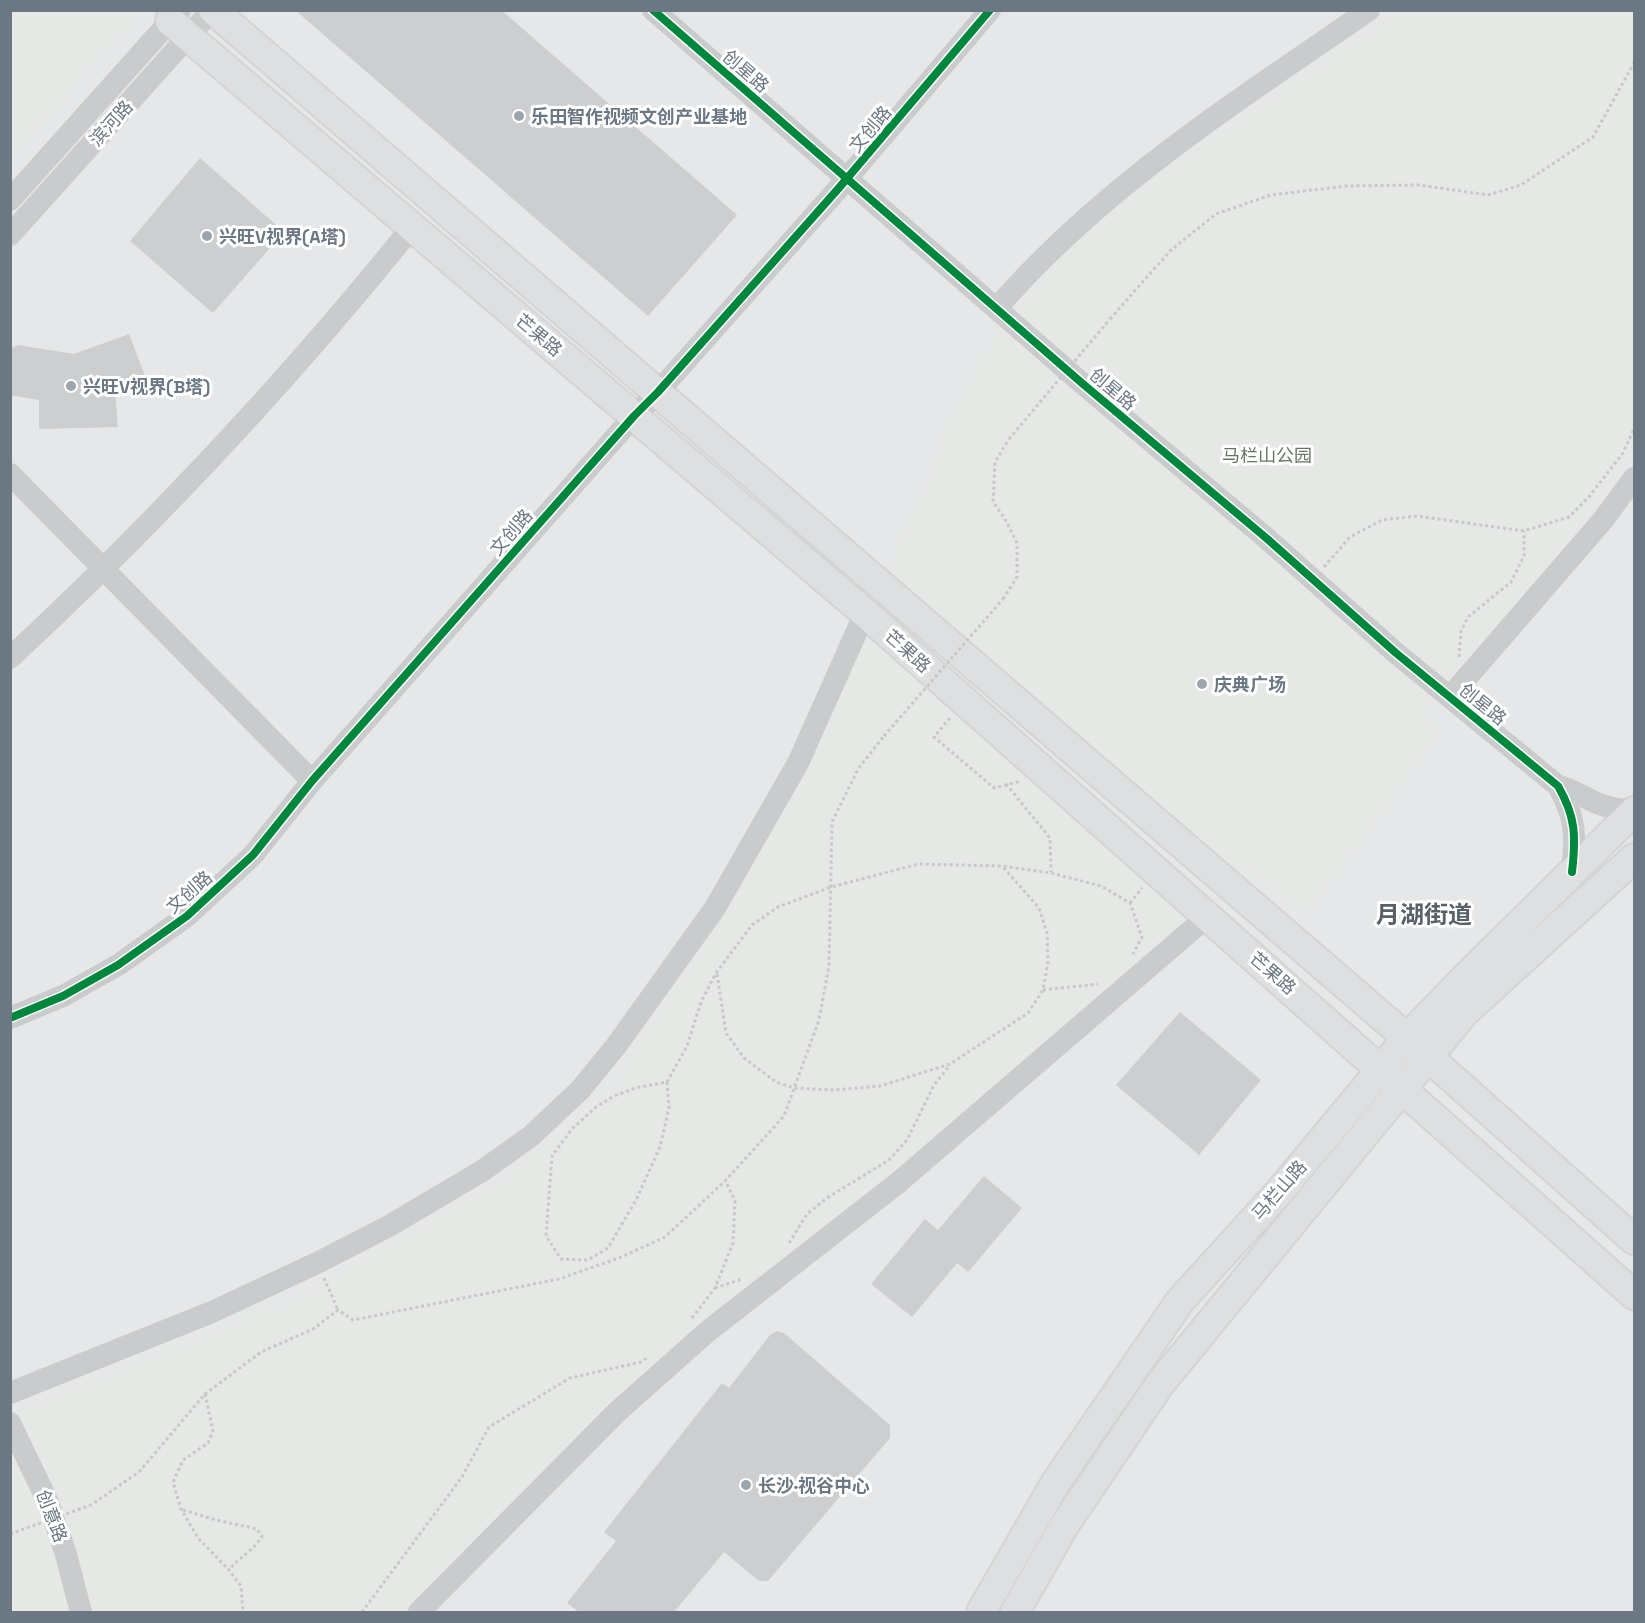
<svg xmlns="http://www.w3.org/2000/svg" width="1645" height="1623" font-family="'Space Grotesk','Noto Sans SC',sans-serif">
<rect width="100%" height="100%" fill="#f7f7f7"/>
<path fill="#e6e7e8" d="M11,11H1634V1612H11Z"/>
<path fill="#e6e8e5" d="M11,10L141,11L11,156L10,11Z
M1401,11H1634V444L1608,491L1422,718L1440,733L1304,916L1246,864L1182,924L885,1179L409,1612H11V1411L118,1372L309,1293L496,1183L607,1095L731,904L862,649L890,567L972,370L1063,252L1170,168Z"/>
<path fill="#cdcecf" d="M295,10H501L737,215L648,316Z
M200,158L284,232L213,313L130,241Z
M129,334L147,381L115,391L118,427L39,429V400L10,395V349L18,345L74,354Z
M1180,1012L1261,1080L1199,1155L1116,1085Z
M984,1176L1022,1208L968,1272L957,1263L912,1317L871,1284L925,1219L938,1230Z
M777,1331L784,1333L890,1425V1438L768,1581H759L724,1552L674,1612H579L567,1603L616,1541L604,1532L722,1383L729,1388L770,1335Z"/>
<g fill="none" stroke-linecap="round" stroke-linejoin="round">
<g stroke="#d3d4d5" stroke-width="32">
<path id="major" d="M213,10L1407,1038L1634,1240
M170,21L865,613L1634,1295
M981,1612L1056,1482L1180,1301L1280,1191L1407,1038L1461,982L1634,811
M1015,1612L1064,1526L1160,1384L1464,1013L1634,858"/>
</g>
<path stroke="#c7c8c9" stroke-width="3" stroke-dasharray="3 3" stroke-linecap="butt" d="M1110,319L1171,250L1216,214L1271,195L1346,186L1419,185L1488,195L1521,185L1593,137L1634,63
M1324,567L1350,537L1382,520L1417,516L1524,531L1569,517L1588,498L1623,453L1634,429
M1003,599L1017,577V543L1005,519L993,502L995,462L1009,439
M1459,657L1461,631L1468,617L1511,582L1524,556V531
M950,718L934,737L994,788L1021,781
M1006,784L1050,838L1051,872
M1130,903L1142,888
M717,974L726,1033L744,1058L776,1082L794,1088L834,1090L880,1086L950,1064L1028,1013L1043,990L1048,962L1047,933L1039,908L1002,866
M1043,990L1098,984
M667,1082L687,1046L701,1002L716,973L752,925L778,907L831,887L919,864L1002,866L1051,873L1101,886L1130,903L1142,937L1133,954
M667,1082L669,1108L660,1147L636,1200L608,1248L588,1260L561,1259L546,1236L552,1156L572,1129L596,1107L614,1096L635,1088Z
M789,1243L807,1214L827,1198L889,1160L907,1140L934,1085L950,1065
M324,1278L338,1310
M715,1288L742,1279
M692,1318L715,1288L733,1243L735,1201L726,1182
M205,1394L213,1431L208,1443L183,1460L173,1482L181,1509L198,1538L229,1570L241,1586L243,1612
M139,1472L205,1394L261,1352L313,1329L338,1310L353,1320L559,1279L619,1258L665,1237L725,1181L784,1116L819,1020L829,966L832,822L858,769L884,736
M183,1510L216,1520L257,1529L262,1536C255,1550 239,1557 229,1570
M362,1612L462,1477L489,1427L570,1378L641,1362L647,1358"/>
<path stroke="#cacbcc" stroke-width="22" d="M653,10L1083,384L1265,537L1396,653L1558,786C1576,817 1576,837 1572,872
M10,200L180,10
M10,235L212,10
M997,308C1101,187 1239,100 1369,10
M10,474L312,781
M10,658C154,524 289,380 412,227
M1450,697L1603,520L1634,478
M1558,786C1575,789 1586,800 1602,805C1612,809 1623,810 1634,810
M10,1018L63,996L118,965L187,916L253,855L312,781L634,416L658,392L838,189L990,10
M10,1393L212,1312L317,1263L389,1226L482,1171L531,1136L580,1090L616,1046L715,908L798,763L865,613
M10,1423L47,1500L65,1551L81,1612
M419,1612L617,1412L707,1332L899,1182L1208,916"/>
<use href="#major" stroke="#dedfe0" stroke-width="28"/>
<path stroke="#c7c8c9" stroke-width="3" stroke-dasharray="3 3" stroke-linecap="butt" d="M1009,439L1110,319
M884,736L1003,599
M10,1534L91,1505L139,1472"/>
<g stroke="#fff" stroke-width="11">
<path id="cycleway" d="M653,10L1083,384L1265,537L1396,653L1558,786C1576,817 1576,837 1572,872
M10,1018L63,996L118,965L187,916L253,855L312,781L634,416L658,392L838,189L990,10"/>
</g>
<use href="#cycleway" stroke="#00873e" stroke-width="8"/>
</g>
<g fill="#9ca4ac" stroke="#fff" stroke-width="2">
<circle cx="519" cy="116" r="6"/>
<circle cx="207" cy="236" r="6"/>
<circle cx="71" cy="386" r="6"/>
<circle cx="1202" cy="684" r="6"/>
<circle cx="746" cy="1485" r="6"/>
</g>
<g text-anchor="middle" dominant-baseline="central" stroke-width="6" stroke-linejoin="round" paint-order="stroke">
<g font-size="18" fill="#6b7783" stroke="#fff">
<text transform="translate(746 71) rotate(41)">创星路</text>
<text transform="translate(111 123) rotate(-48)">滨河路</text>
<text transform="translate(870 129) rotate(-50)">文创路</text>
<text transform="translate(539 335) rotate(40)">芒果路</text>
<text transform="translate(1113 389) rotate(40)">创星路</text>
<text transform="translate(511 532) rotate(-49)">文创路</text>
<text transform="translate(908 651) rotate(42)">芒果路</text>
<text transform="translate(1483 704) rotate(39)">创星路</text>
<text transform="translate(189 892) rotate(-41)">文创路</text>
<text transform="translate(1273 973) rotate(41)">芒果路</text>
<text transform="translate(1279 1190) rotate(-49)">马栏山路</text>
<text transform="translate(52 1516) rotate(69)">创意路</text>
</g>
<g font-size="18" font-weight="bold" fill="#6b7783" stroke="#fff" text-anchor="start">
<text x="531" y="116">乐田智作视频文创产业基地</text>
<text x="219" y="236">兴旺V视界(A塔)</text>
<text x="83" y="386">兴旺V视界(B塔)</text>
<text x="1214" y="684">庆典广场</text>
<text x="758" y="1485">长沙·视谷中心</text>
</g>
<g font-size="18" fill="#677665" stroke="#fff">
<text x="1267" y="455">马栏山公园</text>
</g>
<g font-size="24" font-weight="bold" fill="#586169" stroke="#fff">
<text x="1424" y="914">月湖街道</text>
</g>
</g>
<rect width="1645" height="1623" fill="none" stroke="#6b7783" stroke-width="24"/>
</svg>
